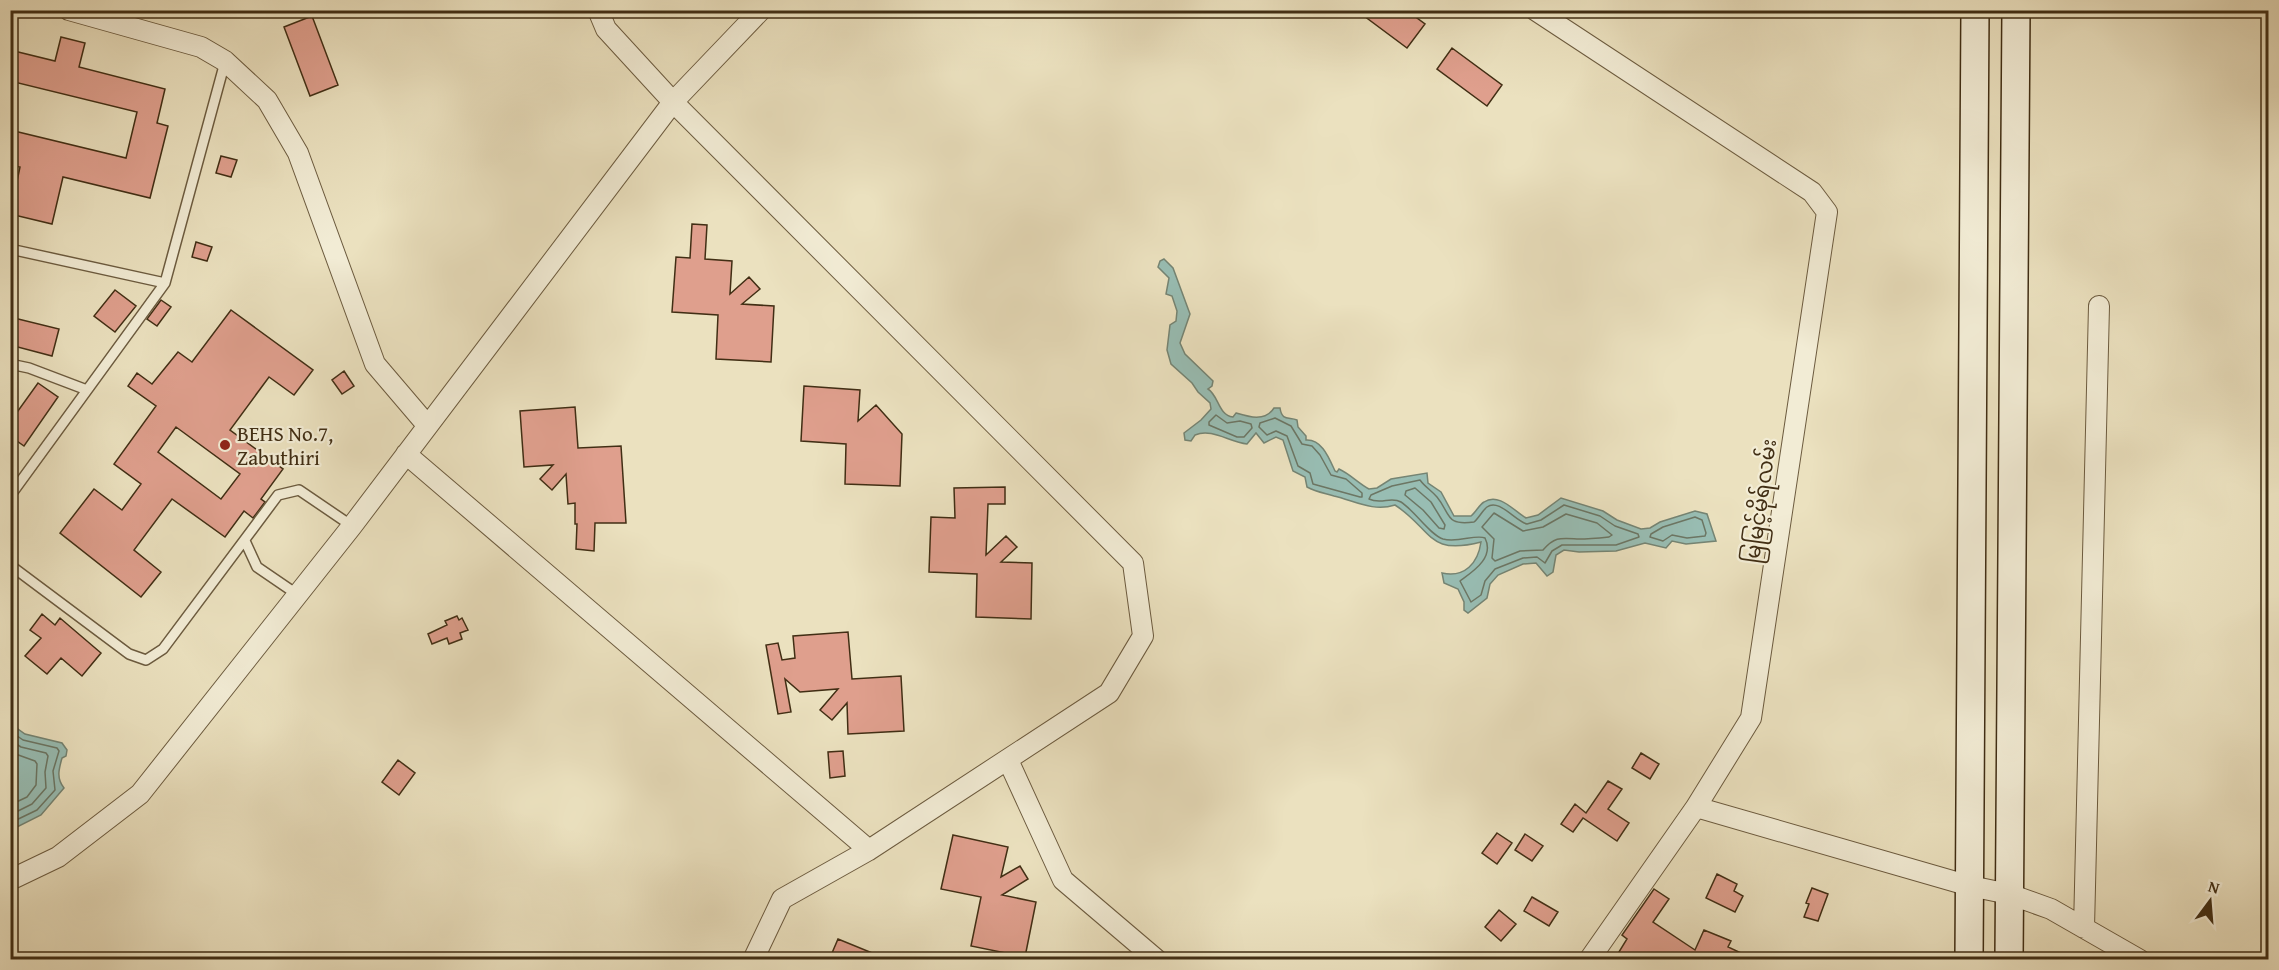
<svg xmlns="http://www.w3.org/2000/svg" width="2279" height="970" font-family="'Gentium Book Plus','Noto Sans Myanmar',serif">
<rect width="100%" height="100%" fill="#ebe1bf"/>
<filter id="stains"><feTurbulence type="fractalNoise" baseFrequency=".00333" numOctaves="4"/><feColorMatrix values="0 0 0 0 .2 0 0 0 0 .09 0 0 0 0 .02 0 0 0 .5 -.17"/></filter>
<radialGradient id="worn" r=".72"><stop offset=".6" stop-color="#630" stop-opacity="0"/><stop offset="1" stop-color="#630" stop-opacity=".3"/></radialGradient>
<path fill="#98bdb3" stroke="#758473" stroke-width="1.5" d="M1164,259L1173,268L1190,314L1180,343L1185,354L1213,381L1212,386L1208,389C1219,396 1218,415 1233,417L1236,413C1249,417 1265,422 1274,408H1280C1282,421 1288,417 1297,420L1298,427L1306,436V440C1322,439 1329,458 1335,471L1337,472L1339,469C1350,474 1358,483 1369,489L1377,488L1391,479L1427,473L1428,483L1441,492L1454,516H1471C1476,512 1479,505 1484,502C1499,492 1514,511 1526,518L1538,515L1561,498L1603,511L1617,520L1641,529L1650,528L1660,522L1695,511L1707,514L1716,541L1686,544L1672,541L1666,548L1645,543L1616,551L1579,552L1564,550L1556,555L1553,572L1547,576L1536,563L1523,564L1498,575L1490,584L1487,598L1468,613L1464,610V602L1458,589L1444,583L1442,573C1465,578 1478,563 1481,542C1427,556 1433,530 1395,505C1373,512 1355,501 1334,496C1324,493 1316,492 1307,487L1305,477L1293,471L1283,440L1276,437L1264,443L1256,433L1247,444C1229,442 1212,428 1195,435L1191,441L1185,440L1184,433L1201,420L1211,409L1210,403L1198,392L1192,383L1171,364L1167,350L1170,325L1176,321L1177,311L1172,296L1166,294L1169,278L1158,267L1160,261Z
M11,724L25,734L62,743L67,750L66,756L62,758C59,769 56,778 64,788L41,815L11,830Z"/>
<g fill="none" stroke-linecap="round" stroke-linejoin="round">
<path stroke="#6c7664" stroke-width="1.5" d="M1216,415L1227,423L1240,421L1251,424L1252,428L1244,437H1237L1209,425V422Z
M1275,418L1291,426L1302,444L1312,446L1320,455L1331,475L1346,479L1362,493V497H1360L1313,484L1310,473L1298,466L1287,436L1276,431L1267,435L1259,427L1260,423Z
M1420,480C1425,487 1431,490 1437,497C1451,514 1445,526 1474,522C1479,518 1482,511 1487,507C1499,498 1515,521 1527,524L1541,520L1564,505L1600,516L1615,526L1638,534L1639,537L1616,545H1562L1552,551L1545,563L1537,557L1523,558L1495,569L1485,581L1481,595L1471,602L1460,581C1472,572 1495,558 1485,538C1476,534 1458,543 1443,539C1430,535 1415,511 1401,502C1391,496 1381,505 1369,499L1371,495L1392,486Z
M1415,488L1431,502L1445,525L1444,529L1439,528L1423,510L1405,495L1406,491Z
M1494,513L1523,531L1543,527L1566,514L1597,523L1612,535L1609,537C1599,538 1588,539 1579,539C1561,538 1555,536 1543,550L1520,551L1495,561L1492,558L1494,539L1482,527Z
M1695,517L1702,520L1706,533L1705,536L1687,538L1672,535L1663,541L1650,537L1651,534L1663,527Z
M10,731L23,740L57,748L59,751L53,771L55,790L37,810L10,823
M10,740L21,747L46,753L48,756L45,772L46,788L32,804L10,815
M10,752L35,761L37,764L36,785L27,797L10,805"/>
</g>
<path fill="#df9f8d" stroke="#412e14" stroke-width="1.5" fill-rule="evenodd" d="M1356,10H1406L1425,24L1407,48Z
M312,16L338,85L310,96L284,27Z
M61,37L85,43L79,67L165,89L157,123L168,126L150,198L63,177L52,224L10,214L20,167L10,165V130L126,158L137,112L10,81V50L55,61Z
M1452,48L1502,85L1487,106L1437,69Z
M221,156L237,160L231,177L216,173Z
M692,224L707,225L705,259L732,261L730,294L749,277L760,289L742,304L774,306L771,362L716,359L718,315L672,312L676,257L690,258Z
M196,242L212,247L207,261L192,257Z
M115,290L136,306L115,332L94,316Z
M161,300L171,307L157,326L147,319Z
M231,310L313,370L294,395L269,377L230,430L283,469L261,499L265,502L253,518L244,511L225,537L172,499L134,550L161,572L141,597L60,533L94,489L122,510L141,484L114,464L156,406L128,386L137,373L152,384L178,352L192,362ZM176,427L240,474L221,499L158,452Z
M10,317L59,329L52,356L10,345Z
M344,371L354,386L342,394L332,380Z
M38,383L58,397L24,446L10,436V422Z
M804,386L860,390L858,421L876,405L902,434L900,486L845,484L846,444L801,441Z
M575,407L578,448L621,446L626,523H595L594,551L576,549L577,524H575V503L568,504L566,474L552,490L540,479L553,465L524,467L520,411Z
M1005,487V504H988L986,555L1006,536L1017,547L1001,562L1032,563L1031,619L976,617L977,574L929,572L931,517L955,518L954,488Z
M42,614L55,625L60,618L101,653L82,676L61,658L47,674L25,656L41,638L30,630Z
M457,616L459,620L462,618L468,630L460,633L462,639L449,644L447,638L432,644L428,634L447,625L445,621Z
M848,632L852,679L901,676L904,731L848,734L847,703L832,720L820,710L838,689L800,692L785,679L791,712L778,714L766,645L778,643L782,660L795,658L793,636Z
M843,751L845,776L830,778L828,752Z
M1641,753L1659,764L1650,779L1632,768Z
M398,760L415,773L399,795L382,782Z
M1608,781L1622,789L1608,809L1629,823L1617,841L1583,818L1573,832L1561,824L1575,804L1586,813Z
M1497,833L1512,843L1497,864L1482,853Z
M1525,834L1543,846L1532,861L1515,850Z
M953,835L1008,847L1001,877L1020,866L1028,879L1002,895L1036,902L1025,957L971,946L981,897L941,889Z
M1717,874L1737,884L1734,891L1743,896L1735,912L1706,898Z
M1812,888L1828,894L1818,921L1804,917L1809,904L1806,903Z
M1654,889L1669,899L1653,922L1695,950L1704,930L1731,941L1728,947L1756,960H1614L1627,939L1622,935Z
M1532,897L1558,912L1549,926L1524,911Z
M1499,910L1516,924L1501,941L1485,927Z
M838,939L887,959L886,960H829Z"/>
<g fill="none" stroke-linecap="round" stroke-linejoin="round">
<g stroke="#6c5b3f" stroke-width="12">
<path id="service" d="M10,249L165,283
M10,364L29,368L87,390
M10,496L165,283L225,62
M245,541L257,567L298,595
M10,565L129,654L146,660L163,649L278,495L299,490L352,526"/>
</g>
<g stroke="#6c5b3f" stroke-width="22">
<path id="minor" d="M69,10L201,47L225,61L267,100L298,153L375,364L427,425
M598,10L606,29L673,102L1133,563L1143,636L1109,693L869,850L782,899L753,960
M1535,10L1812,192L1827,212L1751,718L1696,807L1970,886L2009,894L2051,909L2140,960
M406,454L869,850
M1008,760L1063,880L1157,960
M10,880L58,857L140,794L352,526L673,102L761,10
M2084,928L2099,306
M1589,960L1696,807"/>
</g>
<g stroke="#412e14" stroke-width="30">
<path id="secondary" d="M1969,960L1975,10
M2009,960L2016,10"/>
</g>
<use href="#service" stroke="#f2ecd5" stroke-width="9"/>
<use href="#minor" stroke="#f2ecd5" stroke-width="20"/>
<use href="#secondary" stroke="#f2ecd5" stroke-width="27"/>
</g>
<circle fill="#8f2418" stroke="#f2ecd5" stroke-width="2" cx="225" cy="445" r="6"/>
<g text-anchor="middle" dominant-baseline="central" stroke-width="4.5" stroke-linejoin="round" paint-order="stroke">
<g font-size="21" fill="#412e14" stroke="#f2ecd5" text-anchor="start">
<text x="237" y="433">BEHS No.7,<tspan x="237" dy="24">Zabuthiri</tspan></text>
</g>
<g font-size="21" fill="#412e14" stroke="#f2ecd5">
<text transform="translate(1760 501) rotate(-82)">မြမြင့်မိုရ်လမ်း</text>
</g>
</g>
<rect width="2279" height="970" fill="none" stroke="#ebe1bf" stroke-width="36"/>
<rect x="12" y="12" width="2255" height="946" fill="none" stroke="#412e14" stroke-width="3"/>
<rect x="18" y="18" width="2243" height="934" fill="none" stroke="#412e14" stroke-width="1.5"/>
<g transform="translate(2210 901) rotate(16)" stroke="#f2ecd5" stroke-width="4.5" paint-order="stroke">
<path d="M0-4.5L10 22L0 15L-10 22Z" fill="#412e14"/>
<text y="-9" font-size="16" font-weight="bold" text-anchor="middle" fill="#412e14">N</text>
</g>
<rect width="100%" height="100%" filter="url(#stains)"/>
<rect width="100%" height="100%" fill="url(#worn)"/>
</svg>
